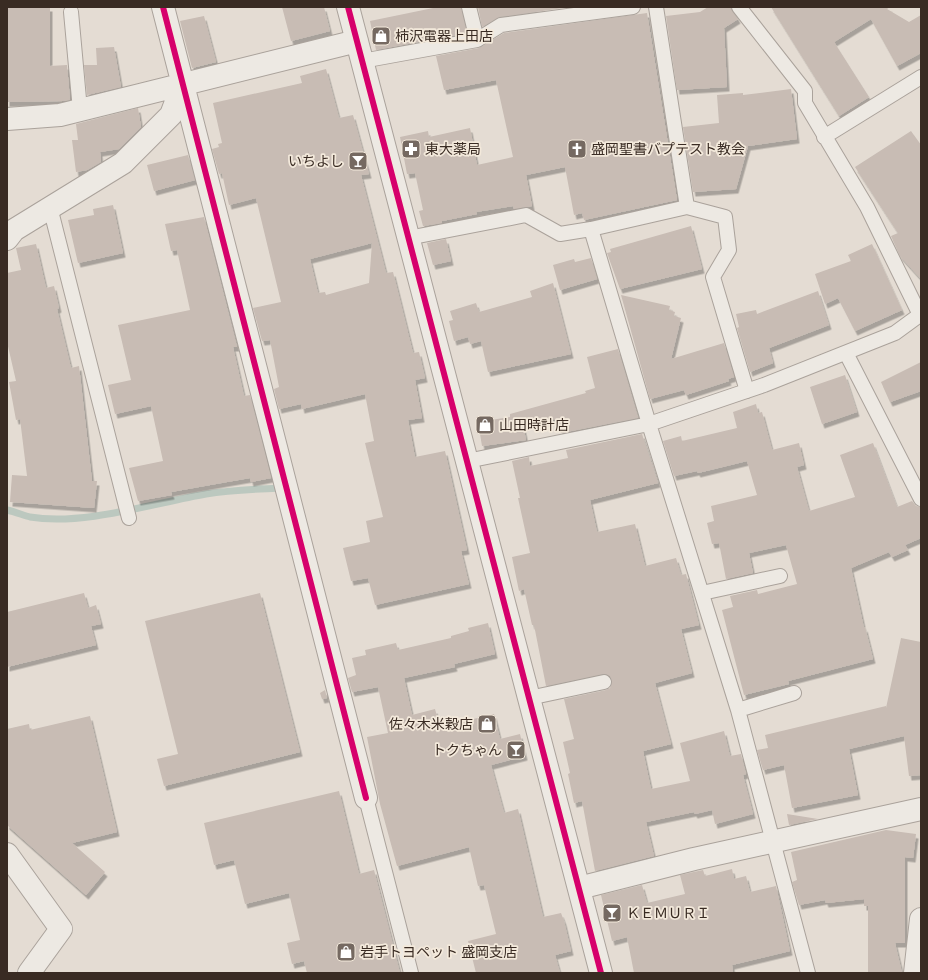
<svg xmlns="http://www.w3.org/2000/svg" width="928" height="980" font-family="'Zilla Slab','Noto Sans JP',serif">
<defs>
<filter id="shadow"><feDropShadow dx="2.5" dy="4.5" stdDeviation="0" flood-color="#0004"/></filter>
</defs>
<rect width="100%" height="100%" fill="#e4dcd3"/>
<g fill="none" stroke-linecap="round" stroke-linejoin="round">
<path stroke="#bcc8bf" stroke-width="7" d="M7,510C15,512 23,515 30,517C83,526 154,503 206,494C231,490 256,489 282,488"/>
</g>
<path fill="#c8bcb4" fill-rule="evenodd" filter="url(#shadow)" d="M7,7H50V66L67,65L70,100L63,101L7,102Z
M282,7H324L330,31L291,41Z
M438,7H461L467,33L376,50L370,21Z
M478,7H570L500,17L482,27Z
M708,7H731L738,19L724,28L727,87L677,90L666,16L700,12Z
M771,7H890L887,9L909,22L921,15V53L897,66L871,19L834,42L869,97L839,116Z
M647,13L677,200L584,220L582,213L574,215L565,167L526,175L532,206L514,209L513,206L476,212L477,214L442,221V223L423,226L419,211L423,210L415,173L407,174L400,137L428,131L429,137L470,128L477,165L513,157L496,80L444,90L436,56L479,48L504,33Z
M204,16L216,62L192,68L180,21Z
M114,47L121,87L87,95L84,65H97L96,48Z
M326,69L339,118L353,115L369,174L361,175L386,273L393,272L413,353L419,352L425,378L415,380L422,418L408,420L415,457L445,451L467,550L461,551L469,584L375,605L368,578L351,581L343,548L370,542L366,521L383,517L365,443L374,441L365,394L302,409L301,404L279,409L274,389L279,387L270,340L262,341L253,308L281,302L256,198L229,205L222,173L219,174L212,149L219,147L218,144L222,143L213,103L302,83L300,76ZM372,243L369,283L326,295L325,292L318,293L310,259Z
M791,89L797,139L748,146L736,189L693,192L683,127L719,123L717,95L743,93V95Z
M138,108L141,127L119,149L100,152L101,162L87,170L76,172L72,140H78L76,124Z
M911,131L921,145V279L900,256L891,236L898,233L855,167Z
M188,155L195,180L154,191L147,165Z
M113,205L123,253L78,263L68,220L94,215L93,209Z
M204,217L237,347H233L244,396L250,395L271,478L251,482L250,478L227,482L171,492L172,495L138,501L129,468L163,461L151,406L115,414L108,385L131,380L118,325L190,310L177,250L171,251L165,224Z
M691,226L702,269L620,289L607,253L611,252L610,249Z
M446,239L451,261L433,265L427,243Z
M36,244L46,288L54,286L59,308L57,309L71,368L79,366L92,481H97L94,508L10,502L12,475L27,476L20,419L16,420L9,382L16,381L7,342V273L21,270L16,248Z
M872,244L902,310L855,331L838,298L825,304L815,274L851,261L848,255Z
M591,258L597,279L560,290L553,265L574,259L575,262Z
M553,283L571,354L488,372L481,341L470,344L468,337L454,341L449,321L453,320L450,311L476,303L479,312L532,297L530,291Z
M818,291L829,325L769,348L773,363L750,372L737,328L739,327L736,314L756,310L757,314Z
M621,295L670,306L669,310L675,312L674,316L681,318L671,359L724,343L734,377L728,379L729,381L686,395L684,390L650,399Z
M618,349L638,418L561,433L558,419L523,425L526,440L482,446L478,422L510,417V414L586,393L585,391L595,388L587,357Z
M921,362V391L890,402L881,382Z
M845,375L857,412L822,424L810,387Z
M756,404L758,413L762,412L772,450L799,443L804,465L797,467L809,511L855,497L840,455L873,443L897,507L912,501L916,506L921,507V538L905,545L908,550L892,557L889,552L851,568L864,628L865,627L873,659L788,681L789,684L744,695L722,610L733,607L730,596L757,590L758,594L797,584L786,545L749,553L753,573L726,579L719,543L712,544L707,523L714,521L711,506L757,495L747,461L698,473L697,471L674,476L663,441L681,436L682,441L737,428L733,412Z
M642,434L658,483L590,500L597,532L635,524L645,566L676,558L681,575L686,574L699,625L681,629L692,673L655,683L671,744L643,751L651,789L690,781L680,743L724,731L730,756L741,754L746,774L743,775L753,814L715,824L712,810L695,814L694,812L646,822L654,856L595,871L582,801L574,803L568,774L570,773L563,742L574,739L564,699L606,690L610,688L612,681L610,676L603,674L546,686L534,625H532L524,589L519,591L512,557L530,553L518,498H520L512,461L529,457L530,466L568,458L566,450Z
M84,593L88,608L96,605L101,624L91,626L96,645L7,667V612Z
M260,593L300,752L164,786L157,759L178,754L145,621Z
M488,623L495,654L454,664L455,667L404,678L412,715L435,709L440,727L494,714L500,739L520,734L525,756L491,765L504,813L518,809L543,917L561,913L564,921L571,951L555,955L560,973H476L468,941L496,934L484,885L478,886L469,847L397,866L380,804L367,737L388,733L378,687L352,692L348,678L356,675L352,658L366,655L365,650L396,643L398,650L451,638V636L469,631L468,628Z
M901,638L921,642V775L909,776L904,736L849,749L858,795L792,808L784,765L763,770L757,750L768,748L765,735L886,706V708Z
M325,690L327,698L322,699L320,693Z
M90,716L117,832L72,843L105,872L86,895L7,825V729L29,724L30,730Z
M339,791L359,874L374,870L400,973H307L304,961L292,964L287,943L300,940L289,893L245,904L234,860L214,865L204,823Z
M787,814L818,819L789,825Z
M886,830L916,834L913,858L905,857V943H895L902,973H868V906H864V899L826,903L825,900L799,905L792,882L797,880L791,852Z
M732,869L734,879L746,876L750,892L776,886L790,951L732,965L733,973H634L627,937L612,941L601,895L642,885L647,903L685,894L680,875L703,870L705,876Z"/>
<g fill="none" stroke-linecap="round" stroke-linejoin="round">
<g stroke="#aaa29b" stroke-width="16">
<path id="lane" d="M469,7L477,40
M656,7L687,207L725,217L729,250L713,277L747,391
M739,7L805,91V103L867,207L920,315
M71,12L80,110
M362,61L477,40L501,25L633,7
M824,137L921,77
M50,207L129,518
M591,229L649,424L738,710L808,973
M408,238L526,215L560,234L591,229L687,207
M846,353L921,499
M467,461L649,424L764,385L895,333L921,314
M702,593L780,576
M529,698L604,682
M738,710L794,693
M366,798L411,973"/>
</g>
<g stroke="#aaa29b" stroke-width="24">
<path id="street" d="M163,7L366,798
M348,7L601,973
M7,119L60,115L357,41
M7,239L14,230L123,163L171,115L182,86
M7,854L61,929L29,973
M579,888L694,859L921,809
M915,973L921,919"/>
</g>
<use href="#lane" stroke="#ede9e3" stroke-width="14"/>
<use href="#street" stroke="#ede9e3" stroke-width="22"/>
<g stroke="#f3e9db" stroke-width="8">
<path id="cycleway" d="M163,7L366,798
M348,7L601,973"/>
</g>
<use href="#cycleway" stroke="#d6006c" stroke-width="6"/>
</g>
<defs>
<g id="shop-square" transform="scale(1)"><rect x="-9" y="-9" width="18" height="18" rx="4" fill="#756961" stroke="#f3e9db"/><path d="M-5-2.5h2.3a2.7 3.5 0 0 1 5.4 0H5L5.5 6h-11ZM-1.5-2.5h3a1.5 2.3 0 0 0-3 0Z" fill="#fff"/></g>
<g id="pharmacy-square" transform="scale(1)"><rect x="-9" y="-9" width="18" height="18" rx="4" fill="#756961" stroke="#f3e9db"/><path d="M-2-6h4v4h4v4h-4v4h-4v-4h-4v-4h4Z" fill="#fff"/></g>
<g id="church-square" transform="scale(1)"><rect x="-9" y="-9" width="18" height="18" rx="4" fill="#756961" stroke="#f3e9db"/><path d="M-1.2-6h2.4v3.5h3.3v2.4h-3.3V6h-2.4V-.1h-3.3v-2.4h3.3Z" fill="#fff"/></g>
<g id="bar-square" transform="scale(1)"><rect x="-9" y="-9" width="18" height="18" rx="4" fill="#756961" stroke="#f3e9db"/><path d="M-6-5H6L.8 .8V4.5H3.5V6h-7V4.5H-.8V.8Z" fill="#fff"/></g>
</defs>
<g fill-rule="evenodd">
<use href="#shop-square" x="381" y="36"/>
<use href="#pharmacy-square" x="411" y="149"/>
<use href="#church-square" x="577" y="149"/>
<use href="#bar-square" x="358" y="161"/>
<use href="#shop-square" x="485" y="425"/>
<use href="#shop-square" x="487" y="724"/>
<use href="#bar-square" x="516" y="750"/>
<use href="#bar-square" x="612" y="913"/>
<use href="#shop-square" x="346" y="952"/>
</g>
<g text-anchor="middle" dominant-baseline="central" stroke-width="3.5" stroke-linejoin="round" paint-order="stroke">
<g font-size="14" fill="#392b23" stroke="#f3e9db" text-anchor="start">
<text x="395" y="36">柿沢電器上田店</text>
<text x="425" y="149">東大薬局</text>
<text x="591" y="149">盛岡聖書バプテスト教会</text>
<text x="344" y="161" text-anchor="end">いちよし</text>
<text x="499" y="425">山田時計店</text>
<text x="473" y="724" text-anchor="end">佐々木米穀店</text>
<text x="502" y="750" text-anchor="end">トクちゃん</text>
<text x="626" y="913">ＫＥＭＵＲＩ</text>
<text x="360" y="952">岩手トヨペット 盛岡支店</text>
</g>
</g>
<rect width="928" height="980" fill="none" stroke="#392b23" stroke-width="16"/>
</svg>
